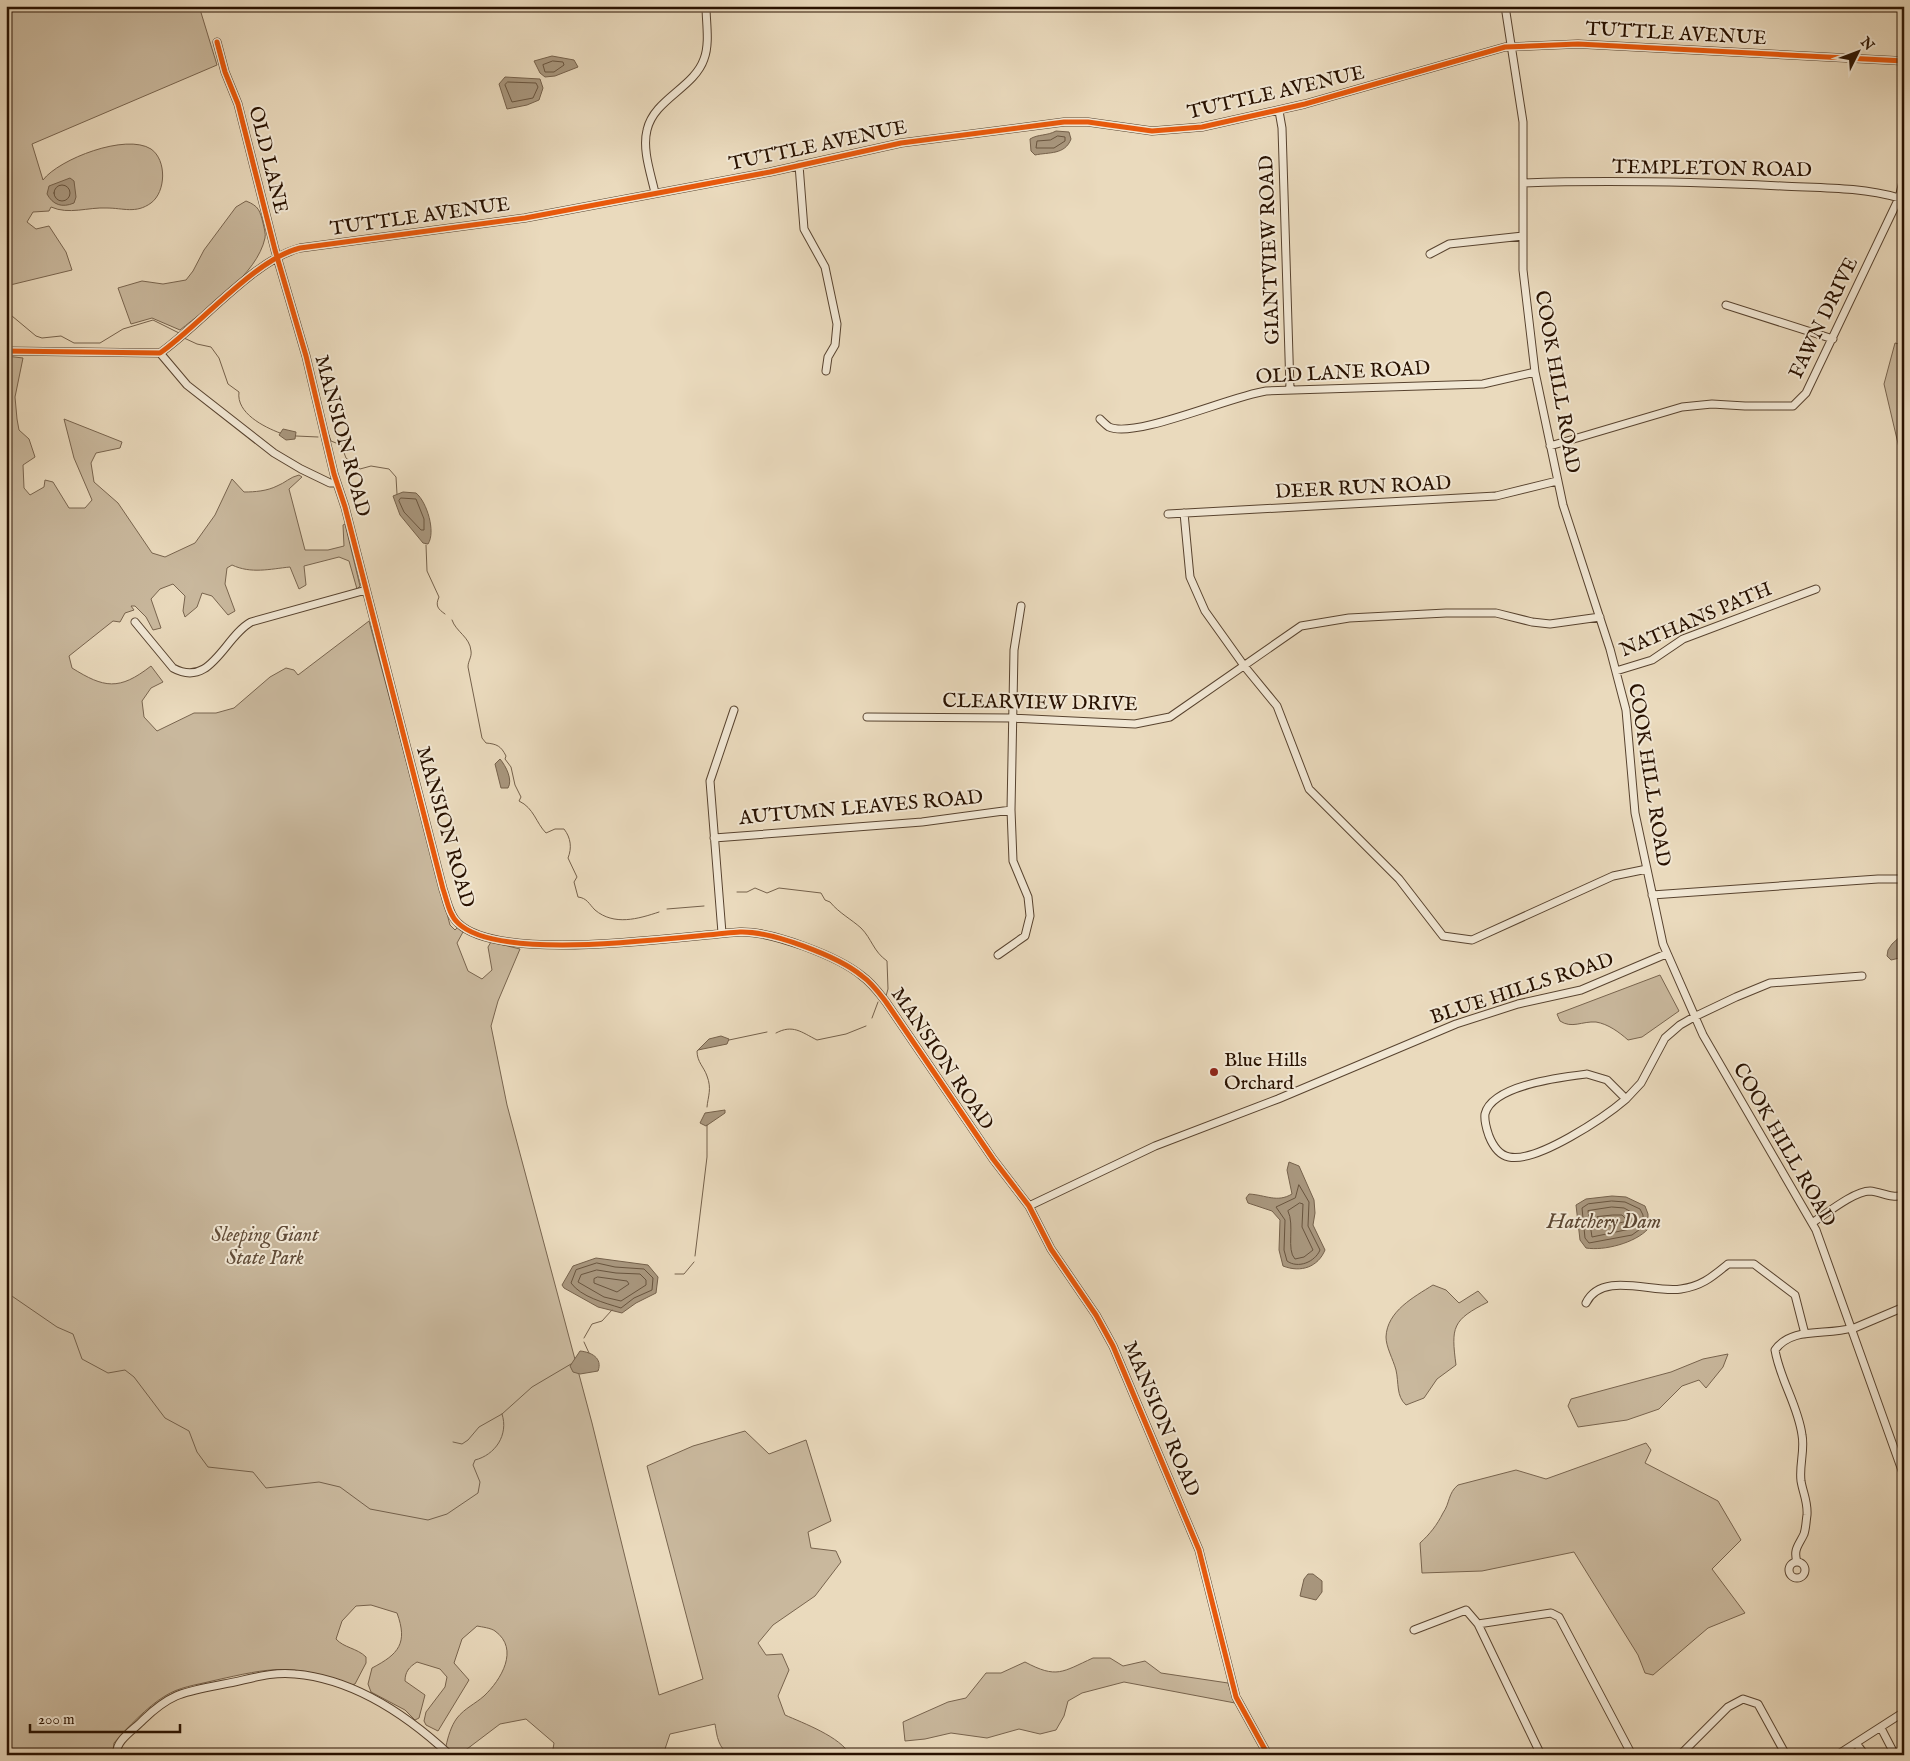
<svg xmlns="http://www.w3.org/2000/svg" width="1910" height="1761" font-family="'IM FELL English',serif">
<rect width="100%" height="100%" fill="#eadabd"/>
<filter id="stains"><feTurbulence type="fractalNoise" baseFrequency=".004" numOctaves="4"/><feColorMatrix values="0 0 0 0 .2 0 0 0 0 .09 0 0 0 0 .02 0 0 0 .5 -.17"/></filter>
<radialGradient id="worn" r=".72"><stop offset=".6" stop-color="#630" stop-opacity="0"/><stop offset="1" stop-color="#630" stop-opacity=".3"/></radialGradient>
<path fill="#c9b89d" stroke="#78644e" d="M6,6H199L217,65L32,144L43,180C59,159 126,133 151,149C167,160 166,192 151,203C136,214 123,208 107,208C88,207 69,215 51,207L49,211L33,212L27,222L36,229L49,226L66,252L72,270L6,286Z
M246,201C259,206 260,211 263,223C264,228 266,234 265,238C257,275 208,307 180,330L152,318L131,324L118,288L142,281L163,284L186,280L193,271L204,250L236,207Z
M1895,343L1904,345V469L1884,384Z
M6,356L23,358L15,397L17,419L19,430L29,439L35,457L23,465L24,488L30,495L44,487L45,480L53,482L69,508H85L92,500L74,458L64,419L122,442L120,448L96,453L91,463L94,482L118,503L152,553L165,557L195,543L215,515L232,479L244,492C255,492 267,491 277,486C285,483 290,477 299,475L302,477L289,489L305,550H328L344,546L343,525L345,524L360,586L357,589L349,561L339,557L304,566L306,585L299,589L290,567C270,569 251,574 232,565L227,568L225,584L235,611L228,615L212,596L202,593L197,607L185,617L183,611L185,596L173,584L160,589L151,599L161,628L153,630L146,617L135,606H131L134,610L125,613L120,622L113,621L69,656L72,668C104,688 119,691 151,666L163,682L151,688L142,701L144,717L157,731L194,713H216L234,708L270,677L286,668L294,670L298,675L369,621L450,925L455,930L458,927L463,932L457,943L468,971L482,979L492,970L488,947L491,942L520,949L498,1001L491,1026L507,1105L592,1423L659,1695L703,1679L647,1466L693,1446L745,1431L769,1454L806,1440L831,1521L808,1532L811,1548L836,1551L841,1562L815,1596L773,1625L758,1643L766,1655L782,1654L789,1670L778,1696L785,1715C803,1723 841,1737 850,1755H731C718,1749 717,1736 715,1724L670,1734L663,1755H552L554,1743L526,1719L500,1724L467,1749L453,1755L446,1746C448,1737 451,1726 457,1718C465,1708 475,1704 484,1696C501,1680 520,1649 495,1631C491,1628 482,1627 477,1626L462,1639L454,1663L469,1680L438,1731L426,1725L424,1721L426,1712L445,1687L447,1677L440,1669L417,1662C409,1667 405,1672 405,1681L425,1695L419,1718L415,1720L405,1710L371,1692L368,1684L372,1668C399,1654 408,1643 397,1613L371,1605L356,1606L342,1621L336,1639C344,1648 357,1648 366,1657V1663L355,1684L351,1685C291,1663 274,1667 212,1681C196,1685 179,1687 165,1696C148,1706 127,1728 114,1743L113,1755H6V474L11,473V461L6,459Z
M1660,975L1679,1011L1642,1037L1628,1040C1619,1032 1608,1024 1596,1022C1582,1021 1572,1029 1560,1021L1557,1014Z
M1433,1285L1446,1290L1459,1303L1478,1291L1488,1302C1452,1320 1451,1327 1456,1365L1437,1379L1424,1398L1406,1405C1396,1396 1399,1383 1396,1370C1393,1359 1386,1347 1386,1337C1387,1311 1414,1297 1433,1285Z
M1728,1354L1723,1367L1706,1388L1699,1380L1682,1386L1659,1409L1627,1420L1578,1427L1568,1406L1571,1399L1671,1372L1703,1359Z
M1646,1443L1651,1450L1645,1463L1718,1501L1741,1540L1712,1569L1745,1613L1708,1628L1653,1675L1645,1673L1638,1655L1574,1552L1482,1571L1422,1573L1420,1543C1430,1534 1437,1525 1443,1513C1450,1503 1448,1493 1458,1485L1516,1470L1546,1479Z
M1093,1658H1110L1123,1666L1145,1661L1161,1673L1228,1683L1235,1703L1124,1682L1082,1693L1068,1701L1064,1716L1056,1730L1040,1734L1019,1729L987,1738L951,1733L925,1739L905,1741L903,1722L948,1702L966,1698L986,1673H1001L1025,1662C1057,1679 1062,1672 1093,1658Z"/>
<path fill="#a8967d" stroke="#75614b" d="M552,56L574,60L578,67L555,76L545,77L540,73L534,61Z
M505,77L540,79L543,88L539,100L527,105L507,109L499,84Z
M1056,131L1069,132L1071,139C1065,155 1049,152 1035,155L1031,151L1030,139C1038,134 1047,136 1056,131Z
M70,178L74,181L76,197L74,203C62,208 53,205 47,194L49,186Z
M283,429L296,432L295,439L286,440L279,435Z
M403,492L416,493C427,502 436,532 428,544L423,543L400,515L393,496Z
M500,759C506,766 513,780 508,788H501L495,764Z
M1904,933V957L1891,960L1887,956L1888,950L1892,944Z
M721,1036L729,1039L727,1044L698,1050L709,1039Z
M725,1110V1113L706,1126L700,1123L705,1113Z
M1289,1162L1299,1166L1314,1200L1315,1213L1313,1225L1325,1250C1318,1267 1301,1273 1283,1266L1279,1250L1280,1220L1272,1211L1248,1203L1246,1198L1249,1194C1266,1195 1277,1203 1292,1194L1287,1170Z
M1612,1196L1626,1197L1645,1206L1648,1214V1229C1635,1243 1604,1251 1586,1248L1580,1240L1576,1205L1586,1199Z
M596,1258L648,1265L658,1277L656,1293L636,1303L622,1313L598,1307L564,1288L562,1285L573,1266Z
M580,1351C591,1352 603,1358 598,1371L580,1374L573,1372L570,1366Z
M1308,1574H1313L1322,1581V1592L1316,1600L1300,1596L1304,1579Z"/>
<g fill="none" stroke-linecap="round" stroke-linejoin="round">
<path stroke="#68543e" stroke-width="1" d="M553,61L563,62L564,65L554,72H545L543,65Z
M508,82L536,83L538,87L533,98L512,102L505,85Z
M1058,136L1065,137V141L1054,148H1036L1037,141L1050,140Z
M54 193a8 8 0 1 1 16 0a8 8 0 1 1-16 0Z
M401,498L416,499L424,519V530H421L404,512L399,501Z
M1299,1185L1309,1202L1308,1226L1320,1250C1315,1262 1298,1269 1287,1261L1284,1250L1285,1220L1276,1207L1295,1198Z
M1612,1201L1625,1202L1640,1209L1643,1215V1227L1632,1235L1589,1243L1585,1238L1582,1208L1588,1204Z
M1300,1203L1303,1204L1302,1227L1313,1250L1304,1257L1295,1259C1286,1250 1295,1225 1288,1211Z
M1612,1207L1624,1208L1635,1214L1636,1225L1630,1229L1592,1237L1588,1211Z
M1613,1215H1622L1628,1221L1597,1228V1217Z
M597,1263L615,1267L644,1269L653,1278L652,1290L634,1298L621,1308C605,1303 581,1297 571,1283L576,1270Z
M597,1270L616,1273L640,1274L646,1280V1285L621,1301L604,1297L578,1282L581,1275Z
M598,1277L627,1281L629,1284L617,1292L594,1283V1279Z"/>
<path stroke="#75614b" stroke-width="1" d="M6,311L36,336L42,338L61,336L74,343H100L123,329L153,320L179,333
M184,338L197,344L211,347L219,358L228,384L239,392C236,413 264,427 280,433
M329,435L331,441L341,445L346,458L360,469L371,466L389,469L396,477L397,494
M296,436L318,437
M426,545L427,571L439,597C435,606 438,609 445,614
M452,620C456,632 470,637 471,651C472,657 468,661 468,667L482,738L486,743C497,744 501,746 506,756L505,759L511,767L515,785L521,797L519,801C534,808 536,823 546,833L555,829H564C571,838 572,848 568,858L577,877L574,882L578,897C587,898 589,904 595,910C614,926 638,919 659,912
M737,892H747L755,888L767,893L779,888L821,893L825,900L830,902C839,913 851,919 861,928C872,939 873,951 887,961L888,989L886,996
M667,909L704,906
M872,1018L878,1002
M776,1033C793,1024 801,1032 817,1040L846,1034L866,1026
M729,1040L767,1032
M700,1048L697,1051C697,1062 704,1067 707,1076C712,1089 708,1096 707,1107
M695,1256L707,1157V1125
M675,1274H684L694,1262
M6,1292L57,1327L73,1334L82,1359L108,1373L125,1370L134,1377L165,1418L189,1431L197,1452L208,1467L253,1472L266,1488L319,1482L340,1487L370,1509L428,1520L447,1514L478,1493L480,1482L473,1465L475,1460C495,1455 509,1435 502,1414
M584,1338L592,1324L602,1321L612,1310
M584,1342L589,1353
M453,1442L462,1444L468,1440L479,1427L502,1414L532,1387L571,1364"/>
<g stroke="#58432f" stroke-width="9">
<path id="minor" d="M1505,6L1523,122V270L1535,372L1563,505L1610,649L1626,710L1635,813L1663,944L1703,1035L1816,1230L1904,1476
M217,42L225,72L238,104L275,250L306,356L334,474L345,507L443,889C447,900 449,915 458,923C500,964 681,936 740,932C771,931 838,956 862,976C872,983 879,993 886,1002L993,1159L1029,1206L1051,1249L1096,1315L1113,1346L1199,1550L1236,1697L1268,1755
M1279,111L1282,128L1290,389
M799,165L804,229L825,267L837,324L835,345L828,357L826,371
M1524,183C1610,180 1696,182 1782,186C1822,188 1861,187 1899,198
M655,193C651,174 642,150 647,130C654,99 694,88 704,59C710,43 706,23 706,6
M1430,254L1449,244L1523,236
M1726,305L1833,339
M6,351L160,353C200,325 255,259 300,248L525,218L770,172L901,143L1064,122H1088L1152,131L1202,127L1305,104L1505,47L1578,44L1904,61
M160,353L187,385L274,453L301,469L330,483H337
M1100,419C1103,422 1106,425 1109,427C1135,439 1231,396 1266,391L1483,384L1535,372
M1550,446L1682,407L1712,404L1745,406H1793L1806,393L1899,198L1904,177
M1184,513L1190,577L1205,611L1245,667L1277,706L1309,789L1399,879L1443,936L1472,940L1613,876L1647,869
M1168,514L1496,496L1557,481
M135,622L173,668C211,689 224,637 251,622L366,590
M1616,671L1652,660L1683,639L1816,589
M867,717L1013,718L1135,724L1170,717L1301,626L1349,618L1446,613H1496L1532,622L1550,624L1600,617
M714,838L922,822L1011,810
M1652,895L1878,879H1904
M722,933L710,781L734,710
M998,955L1025,936L1030,916L1028,897L1013,861L1011,810L1014,650L1021,606
M1587,1074L1607,1080L1626,1099C1605,1117 1537,1163 1509,1157C1499,1155 1493,1146 1489,1136C1487,1130 1484,1122 1485,1114C1492,1085 1562,1077 1587,1074Z
M1626,1099L1641,1083L1665,1038L1680,1025L1694,1017L1736,997L1770,983L1862,976
M1029,1206L1155,1146L1278,1099L1456,1024L1518,1004L1581,990L1666,954
M1812,1223C1826,1214 1854,1191 1870,1191C1882,1192 1891,1199 1904,1195
M1586,1303C1602,1270 1654,1294 1681,1289C1702,1286 1712,1277 1728,1264H1754L1795,1295L1805,1334
M1852,1329L1904,1307
M1789 1570a8 8 0 1 1 16 0a8 8 0 1 1-16 0Z
M1797,1562C1793,1549 1799,1545 1804,1534C1806,1528 1806,1521 1807,1515C1808,1502 1803,1493 1801,1481C1799,1465 1805,1450 1802,1435C1798,1405 1780,1380 1775,1350C1792,1326 1826,1336 1852,1328
M1478,1624L1551,1613L1559,1617L1632,1755
M1414,1630L1466,1610L1478,1624L1541,1755
M1881,1728L1895,1755
M1856,1743L1865,1755
M117,1755C114,1741 135,1729 143,1720C172,1692 185,1692 224,1684C247,1680 271,1671 295,1674C354,1679 408,1716 450,1755
M1680,1755L1728,1707L1743,1699L1758,1704L1786,1755
M1837,1755L1904,1712"/>
</g>
<use href="#minor" stroke="#f1e7d4" stroke-width="7"/>
<g stroke="#f1e7d4" stroke-width="8">
<path id="cycleway" d="M217,42L225,72L238,104L275,250L306,356L334,474L345,507L443,889C447,900 449,915 458,923C500,964 681,936 740,932C771,931 838,956 862,976C872,983 879,993 886,1002L993,1159L1029,1206L1051,1249L1096,1315L1113,1346L1199,1550L1236,1697L1268,1755
M6,351L160,353C200,325 255,259 300,248L525,218L770,172L901,143L1064,122H1088L1152,131L1202,127L1305,104L1505,47L1578,44L1904,61"/>
</g>
<use href="#cycleway" stroke="#e8590c" stroke-width="5"/>
</g>
<circle fill="#8f2418" stroke="#f1e7d4" stroke-width="2" cx="1214" cy="1072" r="5"/>
<g text-anchor="middle" dominant-baseline="central" stroke-width="4" stroke-linejoin="round" paint-order="stroke">
<g font-size="20" fill="#281100" stroke="#f1e7d4">
<text transform="translate(1676 34) rotate(3)">TUTTLE AVENUE</text>
<text transform="translate(1276 93) rotate(-13)">TUTTLE AVENUE</text>
<text transform="translate(818 146) rotate(-12)">TUTTLE AVENUE</text>
<text transform="translate(268 160) rotate(76)">OLD LANE</text>
<text transform="translate(1712 169) rotate(1)">TEMPLETON ROAD</text>
<text transform="translate(420 217) rotate(-8)">TUTTLE AVENUE</text>
<text transform="translate(1270 250) rotate(-92)">GIANTVIEW ROAD</text>
<text transform="translate(1824 318) rotate(-64)">FAWN DRIVE</text>
<text transform="translate(1343 373) rotate(-3)">OLD LANE ROAD</text>
<text transform="translate(1557 382) rotate(80)">COOK HILL ROAD</text>
<text transform="translate(342 436) rotate(75)">MANSION ROAD</text>
<text transform="translate(1363 488) rotate(-3)">DEER RUN ROAD</text>
<text transform="translate(1696 620) rotate(-23)">NATHANS PATH</text>
<text transform="translate(1040 703) rotate(1)">CLEARVIEW DRIVE</text>
<text transform="translate(1649 775) rotate(81)">COOK HILL ROAD</text>
<text transform="translate(861 808) rotate(-5)">AUTUMN LEAVES ROAD</text>
<text transform="translate(445 827) rotate(74)">MANSION ROAD</text>
<text transform="translate(1522 989) rotate(-18)">BLUE HILLS ROAD</text>
<text transform="translate(942 1059) rotate(56)">MANSION ROAD</text>
<text transform="translate(1784 1145) rotate(60)">COOK HILL ROAD</text>
<text transform="translate(1161 1419) rotate(67)">MANSION ROAD</text>
</g>
<g font-size="20" fill="#281100" stroke="#f1e7d4" text-anchor="start">
<text x="1224" y="1060">Blue Hills<tspan x="1224" dy="23">Orchard</tspan></text>
</g>
<g font-size="20" font-style="italic" fill="#604b37" stroke="#f1e7d4">
<text x="265" y="1235">Sleeping Giant<tspan x="265" dy="23">State Park</tspan></text>
</g>
<g font-size="21" font-style="italic" fill="#5b4632" stroke="#f1e7d4">
<text x="1604" y="1222">Hatchery Dam</text>
</g>
</g>
<rect width="1910" height="1761" fill="none" stroke="#eadabd" stroke-width="25"/>
<rect x="8" y="8" width="1895" height="1746" fill="none" stroke="#281100" stroke-width="2.5"/>
<rect x="12" y="12" width="1885" height="1736" fill="none" stroke="#281100"/>
<g transform="translate(1858 52) rotate(48)" stroke="#f1e7d4" stroke-width="4" paint-order="stroke">
<path d="M0-4L9 19L0 12L-9 19Z" fill="#281100"/>
<text y="-8" font-size="14" font-weight="bold" text-anchor="middle" fill="#281100">N</text>
</g>
<path d="M30 1724v8h150v-8" fill="none" stroke="#281100" stroke-width="2.5"/>
<text x="38" y="1724" font-size="15" fill="#281100" stroke="#f1e7d4" stroke-width="4" paint-order="stroke">200 m</text>
<rect width="100%" height="100%" filter="url(#stains)"/>
<rect width="100%" height="100%" fill="url(#worn)"/>
</svg>
